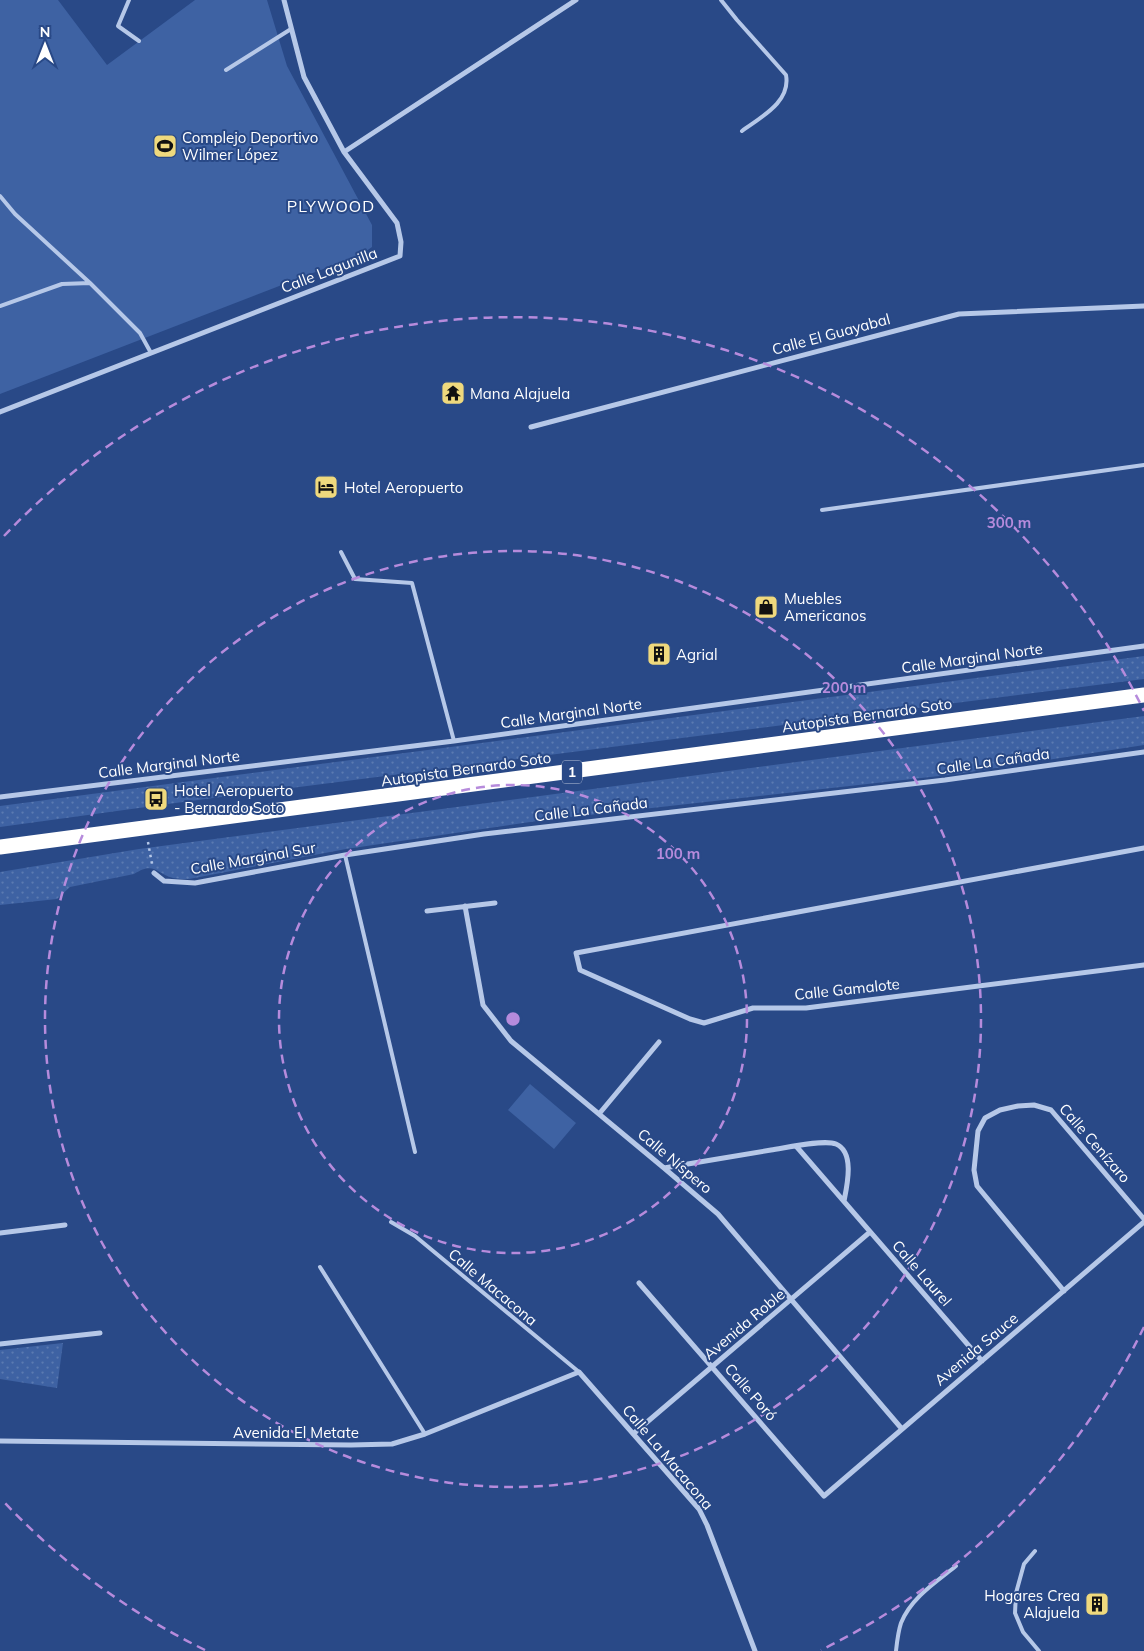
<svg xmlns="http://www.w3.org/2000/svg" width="1144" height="1651" font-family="Mulish,sans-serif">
<defs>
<pattern id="grass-dots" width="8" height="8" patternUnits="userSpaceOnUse" patternTransform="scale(1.25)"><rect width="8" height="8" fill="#3e62a3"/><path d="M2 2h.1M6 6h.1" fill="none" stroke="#5b7ab1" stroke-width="1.8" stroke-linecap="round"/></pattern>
</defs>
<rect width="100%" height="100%" fill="#294987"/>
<path fill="url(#grass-dots)" d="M1144,656V679L190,801L0,827V806Z
M1144,716V745L957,774L544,820L346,849L189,879C184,879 178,879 173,878C156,873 154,861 134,874L70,887L57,899L0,905V872L139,849Z
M63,1343L57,1388L0,1379V1350Z"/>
<path fill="#3e62a3" d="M0,0H58L107,65L195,0H267L287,66L372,225V247L362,254L0,394Z
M530,1084L576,1123L554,1149L508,1110Z"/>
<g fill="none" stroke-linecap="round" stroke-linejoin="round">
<path stroke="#b6c8e8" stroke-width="2.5" stroke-dasharray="2.5 4" stroke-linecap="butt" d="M148,842L152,864"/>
<path stroke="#b6c8e8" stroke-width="4" d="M129,0L118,26L139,41
M721,0L737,20L786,75C791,102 761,117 742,131
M226,70L291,29
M0,196L15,214L90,283
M0,306L62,284L90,283L140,333L151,353
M822,510L1144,465
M341,552L355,579L412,583L454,741
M345,855L415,1152
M391,1222L415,1236L579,1372
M320,1267L425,1434
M1035,1551L1024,1564L1016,1593L1015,1613L1023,1632L1039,1651
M896,1651C897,1642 898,1632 901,1623C911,1598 936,1582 956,1566"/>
<path stroke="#b6c8e8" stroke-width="5" d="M344,152L576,0
M0,412L400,256L401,242L397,223L344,152L304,77L284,0
M531,427L959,314L1144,306
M0,797L454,741L1144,646
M1144,848L576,953L580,970L690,1019L704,1023L753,1008H806L1144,965
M154,873L164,881L195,883L345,855L484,834L945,780L1144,752
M465,906L483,1005L511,1041L664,1168L718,1214L902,1429
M427,911L495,903
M599,1114L659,1042
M796,1146L982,1361
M664,1168C700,1162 735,1156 771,1150C785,1148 824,1139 836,1144C855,1152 847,1186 844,1201
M0,1233L65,1225
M639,1283L824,1496L1144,1222
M1064,1291L977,1186L974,1170L978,1131L985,1118L1000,1110L1018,1106L1034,1105L1051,1110L1144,1219
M0,1344L100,1333
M633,1434L870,1232
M0,1441L351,1445L392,1444L425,1434L579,1372L699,1509L707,1525L755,1651"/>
<path stroke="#fff" stroke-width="15" d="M0,847L1144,695"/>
</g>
<g fill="none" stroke="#b68bdc" stroke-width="2.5" stroke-dasharray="9 6">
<circle cx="513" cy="1019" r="234"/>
<circle cx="513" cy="1019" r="468"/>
<path d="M1144 1327A702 702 0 0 1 821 1650M205 1650A702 702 0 0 1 4 1502M4 536A702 702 0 0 1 1144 711"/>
</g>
<defs>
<g id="stadium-square" transform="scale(1.25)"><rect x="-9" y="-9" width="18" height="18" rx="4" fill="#efd97d" stroke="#294987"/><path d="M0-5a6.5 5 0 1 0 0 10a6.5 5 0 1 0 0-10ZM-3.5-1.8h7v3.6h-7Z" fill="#111"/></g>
<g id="temple-square" transform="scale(1.25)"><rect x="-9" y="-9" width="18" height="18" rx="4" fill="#efd97d" stroke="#294987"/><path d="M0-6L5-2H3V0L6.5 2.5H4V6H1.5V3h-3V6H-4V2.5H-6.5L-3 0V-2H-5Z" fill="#111"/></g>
<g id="hotel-square" transform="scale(1.25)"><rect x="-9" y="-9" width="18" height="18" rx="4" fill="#efd97d" stroke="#294987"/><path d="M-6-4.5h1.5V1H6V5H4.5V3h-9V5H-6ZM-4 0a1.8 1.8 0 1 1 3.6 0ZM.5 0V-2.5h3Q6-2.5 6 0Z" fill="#111"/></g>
<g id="shop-square" transform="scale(1.25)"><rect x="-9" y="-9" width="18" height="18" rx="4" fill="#efd97d" stroke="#294987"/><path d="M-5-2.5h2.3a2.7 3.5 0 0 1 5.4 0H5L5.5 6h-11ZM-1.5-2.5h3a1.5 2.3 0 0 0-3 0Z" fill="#111"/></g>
<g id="building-square" transform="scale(1.25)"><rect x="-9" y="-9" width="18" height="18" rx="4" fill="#efd97d" stroke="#294987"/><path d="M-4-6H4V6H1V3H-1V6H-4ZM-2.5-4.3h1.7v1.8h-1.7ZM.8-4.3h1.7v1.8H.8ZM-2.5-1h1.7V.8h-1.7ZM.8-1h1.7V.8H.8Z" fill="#111"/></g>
<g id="bus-square" transform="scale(1.25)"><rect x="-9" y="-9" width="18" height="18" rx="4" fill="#efd97d" stroke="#294987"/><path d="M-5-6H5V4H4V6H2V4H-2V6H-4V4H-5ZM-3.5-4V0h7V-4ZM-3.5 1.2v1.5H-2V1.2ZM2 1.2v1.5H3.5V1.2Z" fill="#111"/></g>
</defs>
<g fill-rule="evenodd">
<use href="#stadium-square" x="165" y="146"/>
<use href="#temple-square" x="453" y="393"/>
<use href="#hotel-square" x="326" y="487"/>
<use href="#shop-square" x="766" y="607"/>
<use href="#building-square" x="659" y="654"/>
<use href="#bus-square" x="156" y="799"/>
<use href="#building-square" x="1097" y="1604"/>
</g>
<g text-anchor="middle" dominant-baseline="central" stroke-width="4" stroke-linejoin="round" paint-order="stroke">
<rect fill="#294987" stroke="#bfc8db" stroke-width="1" x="562" y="760.5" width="20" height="23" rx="4"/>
<g font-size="14" font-weight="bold" fill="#fff">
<text x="572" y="772">1</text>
</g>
<g font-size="15" fill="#fff" stroke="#294987" text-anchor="start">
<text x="182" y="137">Complejo Deportivo<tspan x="182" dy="17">Wilmer López</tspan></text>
<text x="470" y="393">Mana Alajuela</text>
<text x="344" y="487">Hotel Aeropuerto</text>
<text x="784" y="598">Muebles<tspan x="784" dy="17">Americanos</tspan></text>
<text x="676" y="654">Agrial</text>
<text x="174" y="790">Hotel Aeropuerto<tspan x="174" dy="17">- Bernardo Soto</tspan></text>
<text x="1080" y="1595" text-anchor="end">Hogares Crea<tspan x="1080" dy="17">Alajuela</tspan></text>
</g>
<g font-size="15" fill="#fff" stroke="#294987">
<text transform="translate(329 270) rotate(-21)">Calle Lagunilla</text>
<text transform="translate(831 334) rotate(-15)">Calle El Guayabal</text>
<text transform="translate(972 658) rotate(-8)">Calle Marginal Norte</text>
<text transform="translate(571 713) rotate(-8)">Calle Marginal Norte</text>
<text transform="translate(867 715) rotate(-8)">Autopista Bernardo Soto</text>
<text transform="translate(993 761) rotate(-8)">Calle La Cañada</text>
<text transform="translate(169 764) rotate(-7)">Calle Marginal Norte</text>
<text transform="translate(466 769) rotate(-8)">Autopista Bernardo Soto</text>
<text transform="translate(591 809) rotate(-7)">Calle La Cañada</text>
<text transform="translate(253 858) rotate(-10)">Calle Marginal Sur</text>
<text transform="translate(847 989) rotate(-6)">Calle Gamalote</text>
<text transform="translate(1095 1143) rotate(49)">Calle Cenízaro</text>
<text transform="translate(675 1161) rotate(40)">Calle Níspero</text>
<text transform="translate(922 1273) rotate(49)">Calle Laurel</text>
<text transform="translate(493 1287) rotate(40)">Calle Macacona</text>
<text transform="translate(744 1324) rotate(-40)">Avenida Roble</text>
<text transform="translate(976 1349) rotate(-40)">Avenida Sauce</text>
<text transform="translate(751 1392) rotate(49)">Calle Poró</text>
<text x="296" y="1432">Avenida El Metate</text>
<text transform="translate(668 1457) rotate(50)">Calle La Macacona</text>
</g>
<g font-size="16" letter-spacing="1" fill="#fff" stroke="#294987">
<text x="331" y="206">PLYWOOD</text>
</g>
</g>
<circle cx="513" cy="1019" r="8" fill="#b68bdc" stroke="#294987" stroke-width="2.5"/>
<g font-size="15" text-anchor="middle" font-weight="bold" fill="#b68bdc" stroke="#294987" stroke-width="4" stroke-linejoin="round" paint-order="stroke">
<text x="1009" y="528">300 m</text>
<text x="844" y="693">200 m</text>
<text x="678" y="859">100 m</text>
</g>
<g transform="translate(45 45)" stroke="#294987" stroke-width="4" paint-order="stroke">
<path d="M0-4L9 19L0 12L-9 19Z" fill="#ffffff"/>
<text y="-8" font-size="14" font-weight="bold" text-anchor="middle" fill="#ffffff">N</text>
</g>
</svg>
